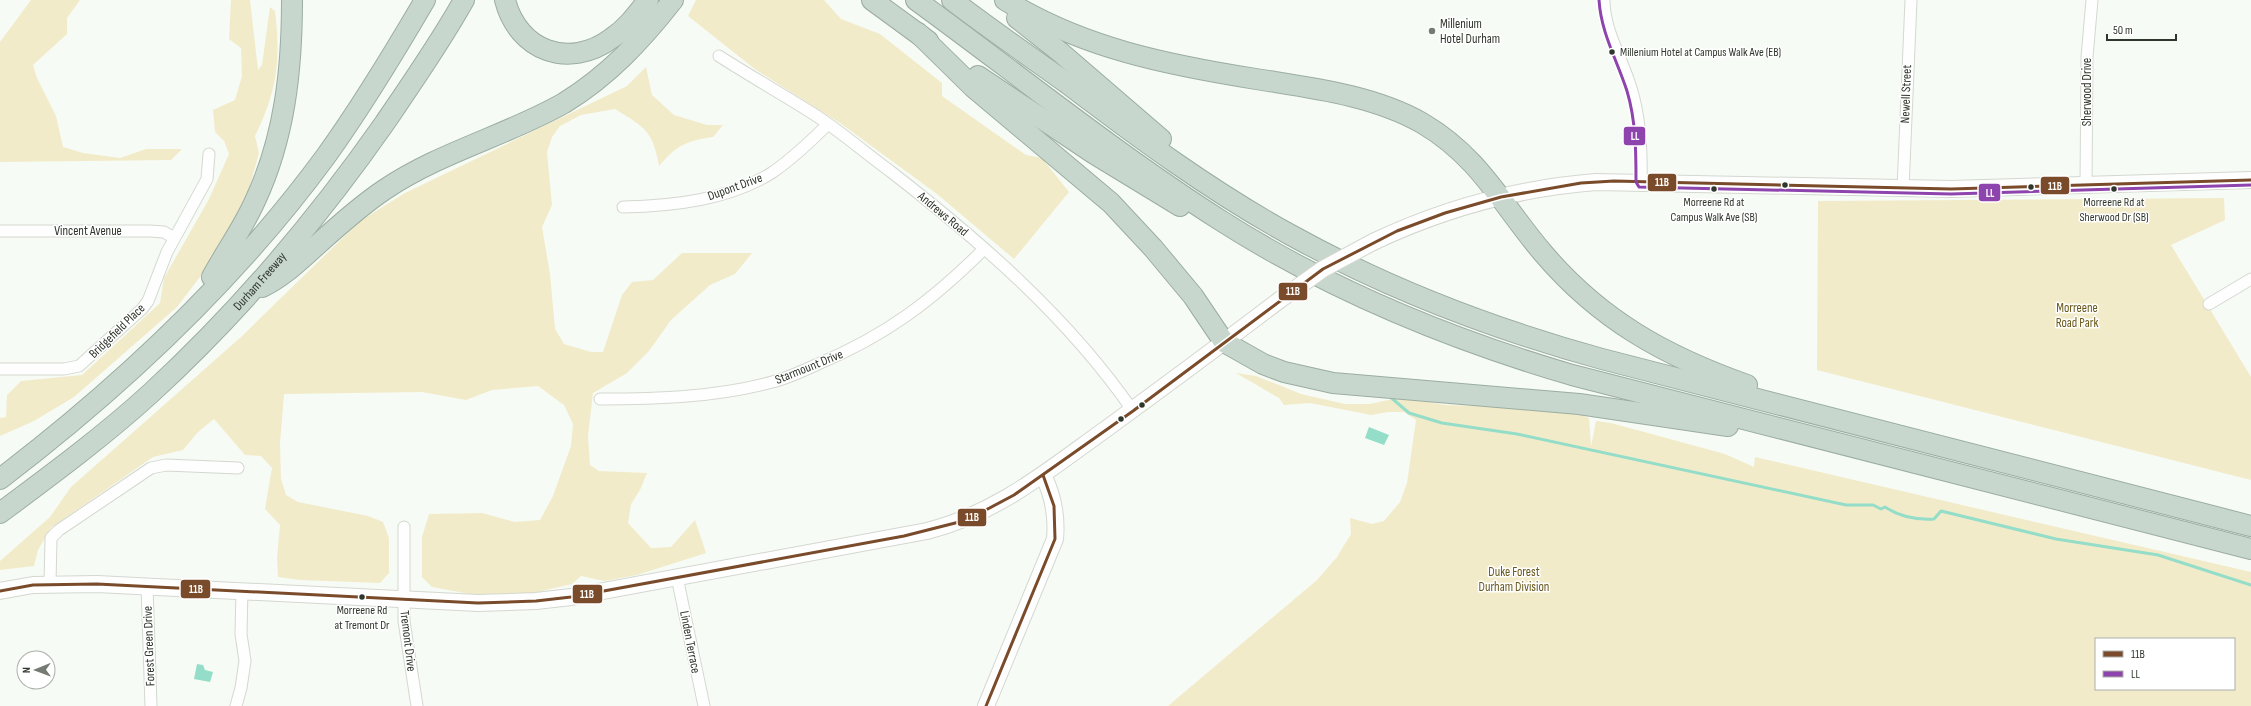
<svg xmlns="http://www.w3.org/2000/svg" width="2251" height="706" font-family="'Sofia Sans Condensed',sans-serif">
<rect width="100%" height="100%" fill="#f7fbf5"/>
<path fill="#f2ebc9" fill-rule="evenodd" d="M31,0H80L67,18V34L33,65L37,78L56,116L63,147L83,153L120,158L146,149H182L171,160L0,162V42Z
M231,0H250L258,70L262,65L270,7L275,11C281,61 277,91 255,136L259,153L249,189L219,252L177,307L74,397L34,421L0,436V418L6,417L7,395L21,381L82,375L160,303L164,278L209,199L229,154L224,141L215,132L213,110L235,100L242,76L241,48L229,39Z
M696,0H824L841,19L880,34L942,83V96L1026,155L1042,158L1069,192L1014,259L937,194L840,123L756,70L688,16Z
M646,67L652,95L674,115L707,125H723L713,137C686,141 677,145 659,166C653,130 644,127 615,109L581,115L560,126L552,137L547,152L552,205L542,227L550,274L555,329L564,344L591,352H603L622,295L632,282L653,280L682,253H752L735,274L710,285L671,320L649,351L627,373L593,393L588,436L590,465L599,471L647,473L640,490L631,504L628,523L651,548L671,547L695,520L706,553L637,575L604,581L581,576L572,584L529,594L475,595L432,587L422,577V537L429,514L482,513L515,522L540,520L553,496L571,446L573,424L564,405L538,386L492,390L466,400L422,392L284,394L280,444L281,479L286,495L298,502L368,516L383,522L389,538V573L380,583L300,580L278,577L277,558L280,525L265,509L272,468L261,456L245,455L214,419L198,432L183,450L153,457L51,528L38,550L34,566L0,570V561L50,517L71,487L241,337L360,221L405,193L627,86Z
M2224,198L2225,220L2171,245L2251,377V480L1817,370L1818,201Z
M1236,373L1256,376L1301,394L1345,404H1370L1402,397L1445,405L1567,409L1589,418L1591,447L1596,421L1611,423L1725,454L1754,467L1755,457L2251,572V706H1168L1317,580L1337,557L1351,534L1350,518L1372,524L1384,521L1400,502L1407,483L1416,420L1404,412H1388L1371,415L1310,403L1284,405L1279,398ZM2096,639H2234V689H2096Z"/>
<path fill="#94ddc8" d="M1369,427L1389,435L1384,445L1365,438Z
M197,664L203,665L205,670L213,672L210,682L194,679Z"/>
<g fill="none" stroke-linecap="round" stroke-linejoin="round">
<path stroke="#94ddc8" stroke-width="3" d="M1388,395L1409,413L1442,423L1517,434L1846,505H1873L1881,509L1885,507C1900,517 1916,520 1934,519L1941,511L2056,539L2158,555L2251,585"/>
<g stroke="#d3d8d0" stroke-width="13">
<path id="street" d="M1604,0C1604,28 1619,53 1628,79C1640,111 1642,148 1641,182
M719,56C750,76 782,94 812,113C839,130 864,152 890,171C979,240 1068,317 1133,411
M2086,185L2087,57L2092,0
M1903,189L1911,0
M623,207C672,206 730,200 773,172C793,158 811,141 828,124
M0,231H150L164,232L174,238
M2209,304L2251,279
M0,369H64L79,366L142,309L148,301L167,252L207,179L209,154
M600,399C657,399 717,397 772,382C788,378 803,371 818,364C885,336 932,301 984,249
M404,527V621L417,706
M677,577L704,706
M50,584L51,538L59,530L151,468L166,465L238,468
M147,586L151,706
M236,706L241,688L245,661L241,634L242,590"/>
</g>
<g stroke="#d3d8d0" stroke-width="18">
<path id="secondary" d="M1373,242C1443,209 1518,188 1596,182L1951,189L2251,180
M0,591L33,585L97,584L478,603L536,601L571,597L927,531C998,513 1047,471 1106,429C1165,386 1223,343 1281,299
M986,706L1055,539C1057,517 1053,495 1043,475"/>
</g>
<g stroke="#9bada1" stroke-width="22">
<g id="highway">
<path d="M505,0C518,51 569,70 612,38C627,28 637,14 648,0"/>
<path d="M872,0L928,41"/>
<path d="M916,0C1016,73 1115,153 1220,220C1328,289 1449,339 1572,375L2251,549"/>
<path d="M952,0C990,29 1029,56 1068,84C1139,138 1211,191 1289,234C1388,289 1493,329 1602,359L2251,526"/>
<path d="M1005,0C1082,48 1168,65 1256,79C1311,88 1373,95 1422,123C1480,157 1502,205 1543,253C1600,320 1665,356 1747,385"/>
<path d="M1017,18L1060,52L1161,139"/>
<path d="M918,33L973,87L1111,203L1153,248L1193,296L1224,342L1263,364L1284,372L1333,383L1579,404L1728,426"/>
<path d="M978,76L1093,153L1180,206"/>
<path d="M212,277C226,251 243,228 255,201C285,137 292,69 292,0"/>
<path d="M262,287C283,277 299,261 317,245C338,226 360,206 384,190C440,152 506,136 564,103C608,76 641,41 673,0"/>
<path d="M0,479C122,386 235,280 326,156C362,106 394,53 425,0"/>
<path id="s1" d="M0,513C51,475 104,436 151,393C238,313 316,221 384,124C412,83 440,43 464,0"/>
</g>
</g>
<use href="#street" stroke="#fefefe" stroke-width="11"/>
<use href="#secondary" stroke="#fefefe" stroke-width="16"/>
<use href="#highway" stroke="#c7d7ce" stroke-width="20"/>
<g stroke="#d3d8d0" stroke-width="18" stroke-linecap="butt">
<path id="secondary-bridge" d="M1281,299L1323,269L1373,242"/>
</g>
<use href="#secondary-bridge" stroke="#fefefe" stroke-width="16"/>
<g stroke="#fff" stroke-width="6">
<path id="bus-1" d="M0,591L33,585L97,584L478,603L536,601L571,597L904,536L967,520L1014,495L1133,411L1323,269L1397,231L1445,213L1501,197L1581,183L1614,181L1951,189L2251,180
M986,706L1055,539L1054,506L1043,475"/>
</g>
<g stroke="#fff" stroke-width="6">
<path id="bus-2" d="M1599,0C1601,33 1617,60 1627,91C1636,121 1636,152 1636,182L1639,187L1951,194L2251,185"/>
</g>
<use href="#bus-1" stroke="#7a4b2a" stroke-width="3"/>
<use href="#bus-2" stroke="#8e44ad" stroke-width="3"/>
</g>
<circle fill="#757b72" stroke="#fff" stroke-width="1.5" cx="1432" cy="31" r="4"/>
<g fill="#2f362b" stroke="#fff" stroke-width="1.5">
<circle cx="1612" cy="52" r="3.5"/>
<circle cx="1785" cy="185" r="3.5"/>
<circle cx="2031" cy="187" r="3.5"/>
<circle cx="1714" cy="189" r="3.5"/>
<circle cx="2114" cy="189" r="3.5"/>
<circle cx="1142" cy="405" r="3.5"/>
<circle cx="1121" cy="419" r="3.5"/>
<circle cx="362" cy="597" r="3.5"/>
</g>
<g text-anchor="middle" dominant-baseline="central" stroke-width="3" stroke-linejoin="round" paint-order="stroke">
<g font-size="12" fill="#2f362b" stroke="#fff">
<text x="1620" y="52" text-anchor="start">Millenium Hotel at Campus Walk Ave (EB)</text>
<text x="1714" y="202">Morreene Rd at<tspan x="1714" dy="15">Campus Walk Ave (SB)</tspan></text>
<text x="2114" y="202">Morreene Rd at<tspan x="2114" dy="15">Sherwood Dr (SB)</tspan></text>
<text x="362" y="610">Morreene Rd<tspan x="362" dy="15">at Tremont Dr</tspan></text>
</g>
<g font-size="13" fill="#2f362b" stroke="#fff" text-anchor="start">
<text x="1440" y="24">Millenium<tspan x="1440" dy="15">Hotel Durham</tspan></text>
</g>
<g font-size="13" fill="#2f362b" stroke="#fff">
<text transform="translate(2087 92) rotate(-90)">Sherwood Drive</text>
<text transform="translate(1906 94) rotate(-88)">Newell Street</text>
<text transform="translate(735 187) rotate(-20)">Dupont Drive</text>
<text transform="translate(943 214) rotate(40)">Andrews Road</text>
<text x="88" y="231">Vincent Avenue</text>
<text stroke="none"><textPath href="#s1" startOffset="349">Durham Freeway</textPath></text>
<text transform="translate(117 331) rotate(-44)">Bridgefield Place</text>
<text transform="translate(809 367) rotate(-22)">Starmount Drive</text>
<text transform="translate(408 641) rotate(83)">Tremont Drive</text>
<text transform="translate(690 642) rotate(79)">Linden Terrace</text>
<text transform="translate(149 646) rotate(-92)">Forest Green Drive</text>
</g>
<g font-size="13" fill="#675719" stroke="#fff">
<text x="2077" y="308">Morreene<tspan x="2077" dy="15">Road Park</tspan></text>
<text x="1514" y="572">Duke Forest<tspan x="1514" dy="15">Durham Division</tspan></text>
</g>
</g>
<g stroke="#fff" stroke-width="1.5">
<rect x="1623" y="126" width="23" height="20" rx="4" fill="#8e44ad"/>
<rect x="1647" y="173" width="30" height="19" rx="4" fill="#7a4b2a"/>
<rect x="2040" y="176" width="30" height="19" rx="4" fill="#7a4b2a"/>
<rect x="1978" y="183" width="23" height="19" rx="4" fill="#8e44ad"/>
<rect x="1278" y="282" width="30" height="19" rx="4" fill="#7a4b2a"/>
<rect x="957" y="508" width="30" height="19" rx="4" fill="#7a4b2a"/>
<rect x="180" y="579" width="31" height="20" rx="4" fill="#7a4b2a"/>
<rect x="572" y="584" width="31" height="20" rx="4" fill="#7a4b2a"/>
</g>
<g font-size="11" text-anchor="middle" font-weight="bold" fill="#fff">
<text x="1635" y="140">LL</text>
<text x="1662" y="186">11B</text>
<text x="2055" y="190">11B</text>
<text x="1990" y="197">LL</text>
<text x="1293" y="295">11B</text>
<text x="972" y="521">11B</text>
<text x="196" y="593">11B</text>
<text x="587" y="598">11B</text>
</g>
<rect x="2095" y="638" width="140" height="52" fill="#ffffff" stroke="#acafaa"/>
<rect x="2103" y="651" width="20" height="6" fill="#7a4b2a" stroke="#acafaa"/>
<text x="2131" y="658" font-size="12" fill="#2f362b">11B</text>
<rect x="2103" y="671" width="20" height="6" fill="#8e44ad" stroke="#acafaa"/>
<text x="2131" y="678" font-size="12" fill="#2f362b">LL</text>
<g transform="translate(36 670) rotate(269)"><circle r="19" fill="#ffffff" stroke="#acafaa"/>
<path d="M0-3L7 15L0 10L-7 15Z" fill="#757b72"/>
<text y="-6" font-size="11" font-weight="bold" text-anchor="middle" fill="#2f362b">N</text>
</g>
<path d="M2107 34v6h69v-6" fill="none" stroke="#2f362b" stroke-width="2"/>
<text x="2113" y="34" font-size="12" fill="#2f362b" stroke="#ffffff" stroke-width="3" paint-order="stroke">50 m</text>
</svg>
